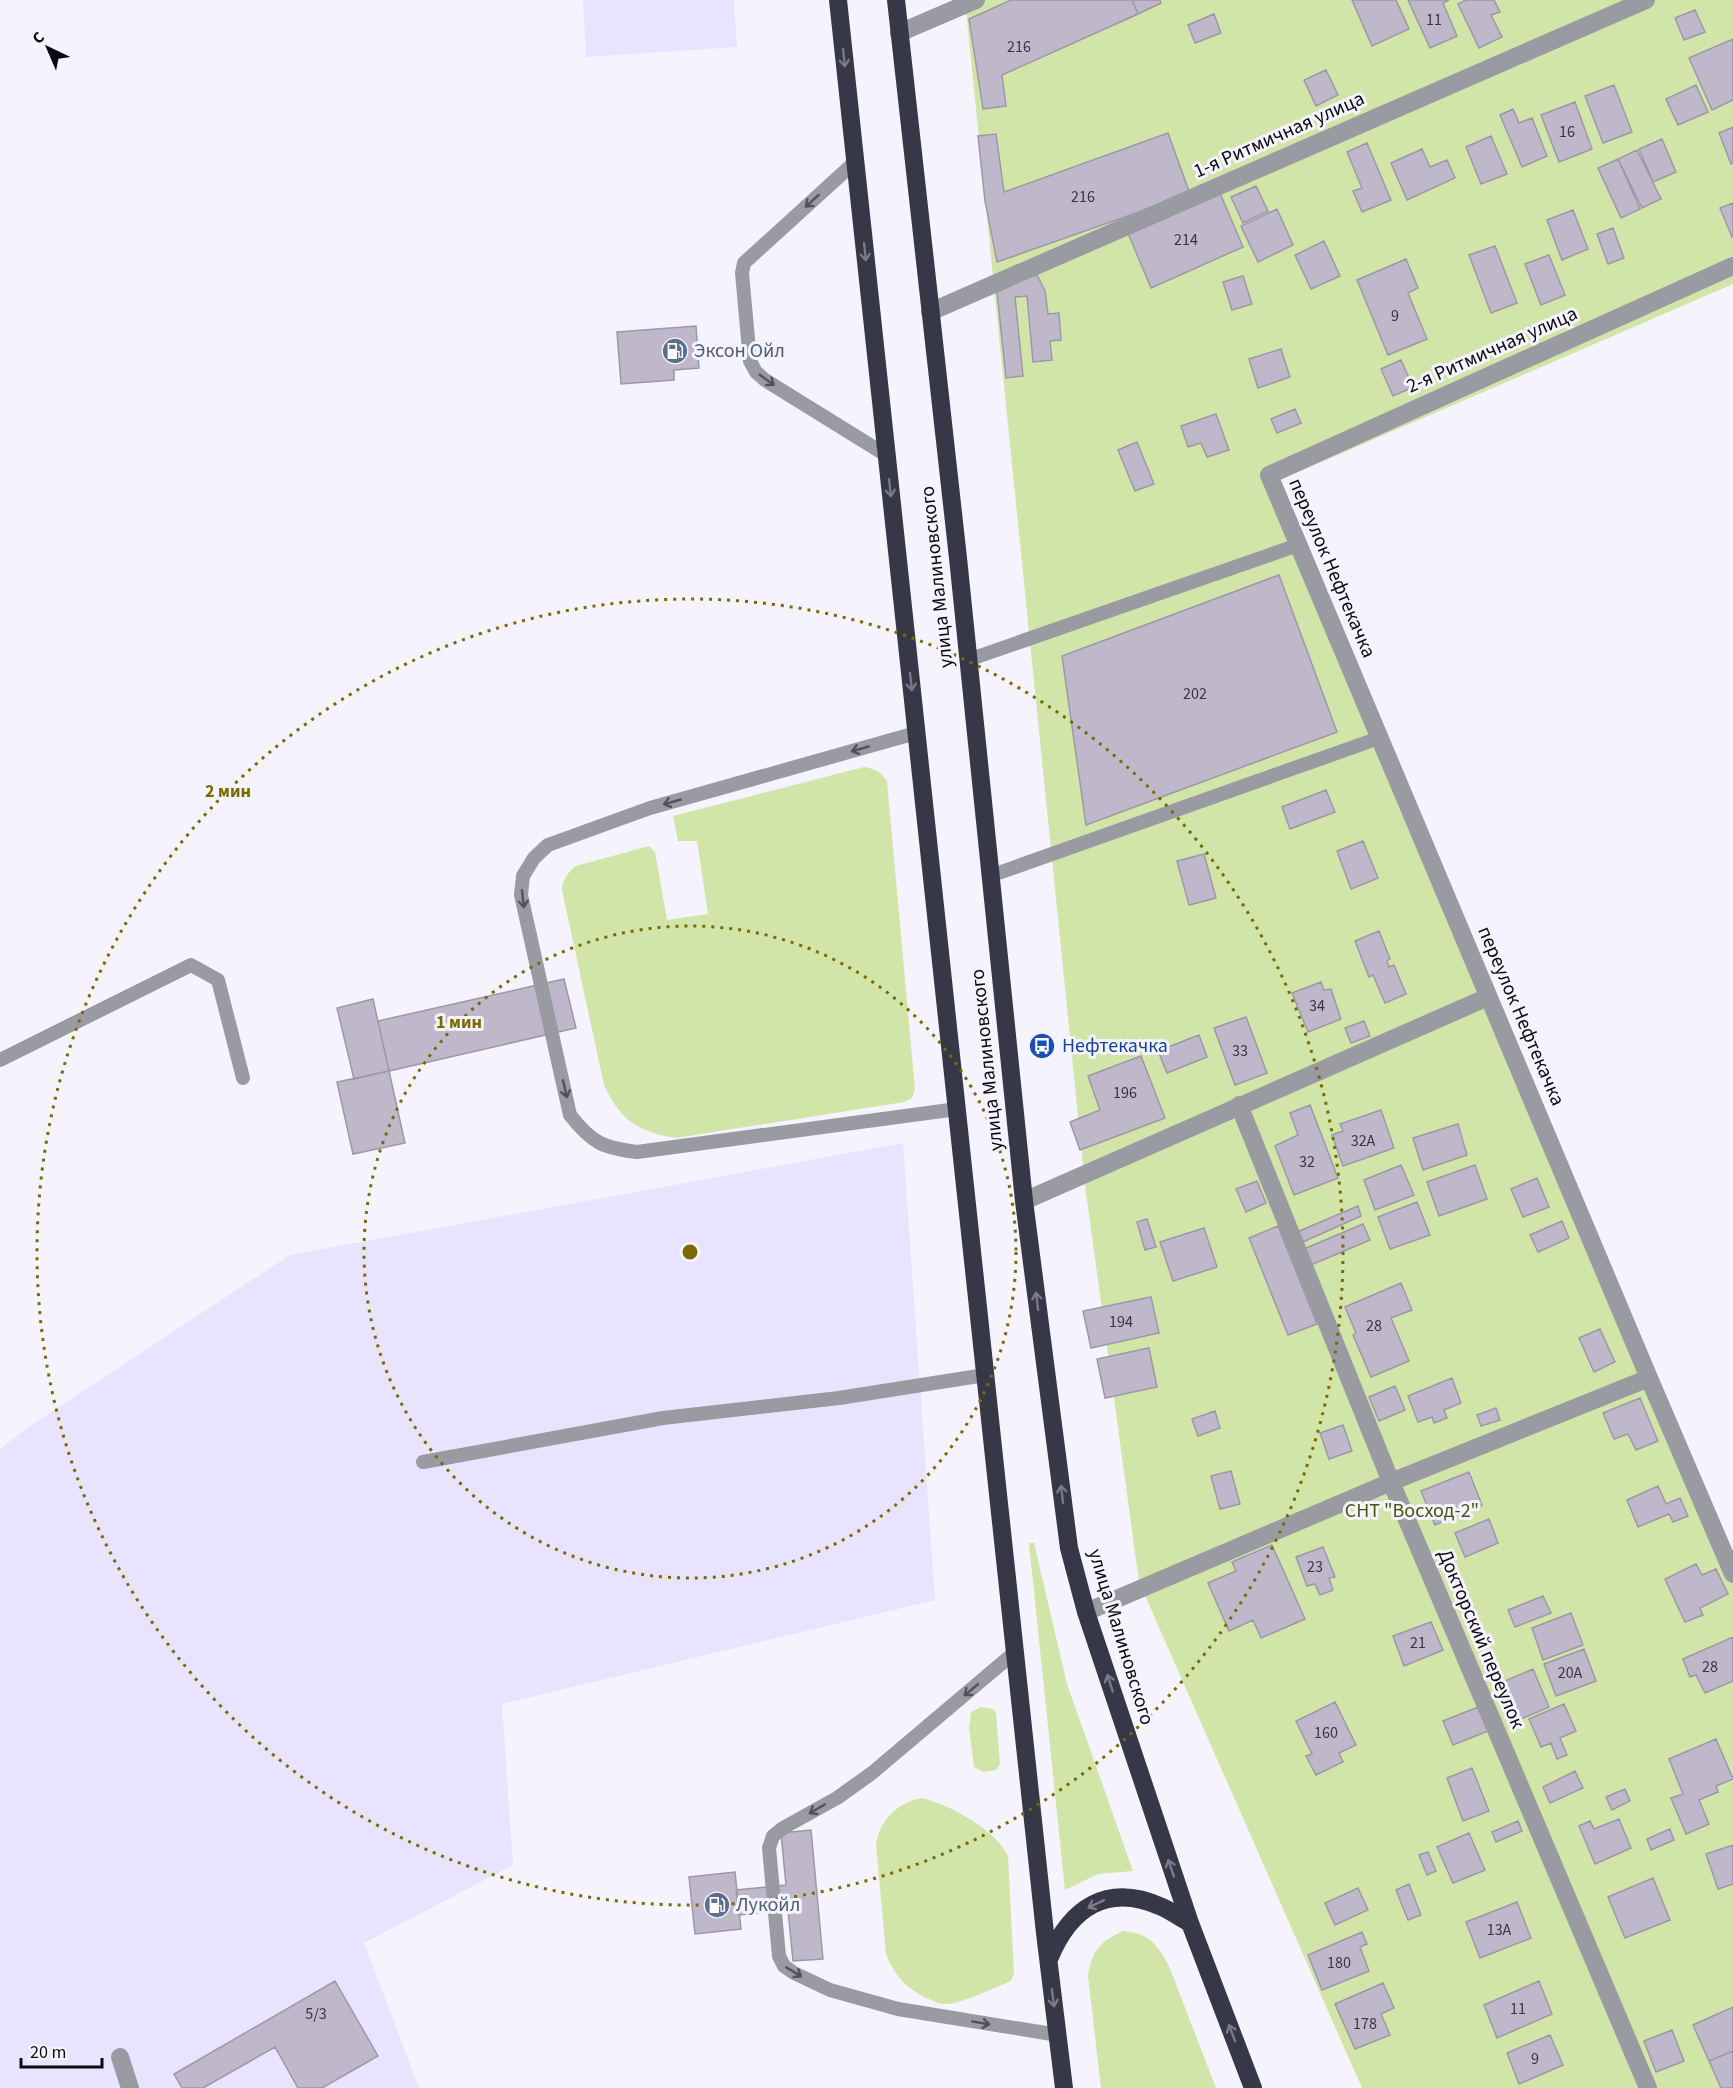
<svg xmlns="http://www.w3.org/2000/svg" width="1733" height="2088" font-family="'Source Sans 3',sans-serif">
<rect width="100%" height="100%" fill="#f5f3fe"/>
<path fill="#e8e3fe" d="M583,0H734L737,47L586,57Z
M903,1143L935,1600L502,1704L513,1865L364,1943L419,2088H0V1449L24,1430L290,1255Z"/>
<path fill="#d0e5a7" d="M965,0H1733V284L1280,480L1733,1557V2088H1362L1139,1582L1085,1185Z
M864,767C876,769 880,771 887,781L915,1089L912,1098L904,1102L676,1138C638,1132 620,1120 604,1085L562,890C563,879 567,873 576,866L649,846L655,852L667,920L708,914L697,841H678L673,816Z
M1029,1543H1034L1067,1684L1133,1871L1098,1874L1065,1890Z
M981,1707L993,1709L996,1713L1000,1764L996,1770L983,1772L974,1767L969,1728L971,1712Z
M921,1798C949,1804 996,1830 1008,1856L1014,1973L1011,1981C996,1987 960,2005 944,2004C938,2004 932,2000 926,1998C906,1988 894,1975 886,1954L876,1844C881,1819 896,1804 921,1798Z
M1123,1931C1149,1933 1158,1945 1169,1966L1216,2088H1101L1088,1976C1092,1950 1100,1942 1123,1931Z"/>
<path fill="#bfb8ca" stroke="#9e97a8" stroke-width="1.5" d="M1011,0H1132L1138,14L1002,75L1006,106L983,109L969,19Z
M1132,0H1160L1161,3L1138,14Z
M1352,0H1396L1409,29L1372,46Z
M1408,0H1449L1443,3L1457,36L1430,48Z
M1466,0H1494L1500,12L1491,15L1502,37L1479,48L1458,4Z
M1695,10L1705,32L1684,40L1675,18Z
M1214,14L1221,33L1195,43L1188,25Z
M1733,39V100L1712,110L1689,58Z
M1326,70L1338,95L1316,106L1304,80Z
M1614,85L1632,132L1603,143L1585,96Z
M1696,85L1708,112L1678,125L1666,99Z
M1575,102L1592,149L1559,162L1541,115Z
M1513,109L1519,123L1532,118L1547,156L1522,167L1500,115Z
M1733,127V163L1731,164L1719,133Z
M1168,133L1190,194L997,262L985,201L978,136L996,134L1004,192Z
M1491,136L1507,174L1481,184L1466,147Z
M1662,139L1676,172L1653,182L1639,149Z
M1367,143L1391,200L1362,212L1353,191L1362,188L1347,152Z
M1422,149L1430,167L1447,160L1455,178L1407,200L1391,163Z
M1637,150L1661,199L1642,208L1618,159Z
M1618,159L1640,209L1621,218L1598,168Z
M1256,186L1268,211L1243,223L1231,197Z
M1220,193L1243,247L1151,288L1128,233Z
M1733,203V237H1732L1720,208Z
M1277,209L1293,245L1258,262L1241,226Z
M1573,210L1588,249L1562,260L1547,220Z
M1613,228L1624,258L1608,264L1597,234Z
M1324,241L1340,276L1311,289L1295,255Z
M1495,246L1517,303L1491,313L1469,255Z
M1549,255L1565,295L1541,305L1525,264Z
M1406,259L1418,288L1408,293L1427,339L1388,355L1357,280Z
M1037,275L1045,291L1048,314L1059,313L1061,340L1050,341L1052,360L1033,362L1027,296L1015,297L1023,376L1006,378L997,292L1027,277Z
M1243,276L1252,304L1232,310L1223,282Z
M696,326L699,368L674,370V380L621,384L617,332Z
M1281,349L1290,377L1258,388L1249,359Z
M1401,360L1413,387L1393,396L1381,369Z
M1295,409L1301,423L1277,433L1271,419Z
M1216,414L1229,450L1207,457L1201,443L1188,447L1181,426Z
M1137,442L1154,484L1135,491L1118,450Z
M1279,575L1337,732L1086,825L1062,656Z
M1326,790L1335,812L1290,829L1282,807Z
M1363,841L1378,878L1351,889L1337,851Z
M1204,854L1216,898L1189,905L1177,861Z
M1379,931L1390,959L1387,961L1389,967L1394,965L1406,994L1385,1003L1373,975L1369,977L1355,941Z
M564,979L576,1028L389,1071L378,1021Z
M1321,982L1324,990L1331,989L1341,1019L1308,1032L1292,993Z
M373,999L389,1071L354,1079L337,1008Z
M1246,1017L1267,1073L1235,1085L1214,1028Z
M1364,1021L1370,1036L1351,1043L1345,1028Z
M1199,1035L1207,1057L1167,1073L1158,1051Z
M1141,1056L1165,1118L1080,1150L1070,1122L1100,1110L1088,1076Z
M389,1071L405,1143L353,1154L337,1082Z
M1310,1105L1338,1178L1294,1195L1275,1146L1298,1135L1290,1113Z
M1381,1110L1394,1148L1343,1166L1332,1135L1343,1131L1340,1124Z
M1458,1124L1467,1155L1423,1170L1413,1138Z
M1401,1165L1414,1195L1375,1210L1364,1180Z
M1475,1165L1487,1199L1439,1216L1427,1182Z
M1537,1178L1549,1207L1523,1217L1511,1189Z
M1257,1181L1266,1203L1246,1212L1236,1189Z
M1417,1202L1430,1235L1390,1249L1378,1217Z
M1358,1206L1361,1216L1301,1243L1297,1232Z
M1147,1219L1156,1247L1145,1250L1137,1222Z
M1562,1221L1569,1238L1538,1252L1530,1235Z
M1363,1224L1370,1240L1311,1265L1304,1249Z
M1278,1226L1317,1324L1288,1335L1249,1238Z
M1204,1228L1217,1267L1173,1281L1160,1242Z
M1401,1283L1412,1310L1391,1318L1409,1361L1371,1377L1353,1335L1356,1333L1345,1307Z
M1151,1297L1159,1333L1091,1348L1083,1311Z
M1600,1329L1615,1362L1594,1372L1579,1338Z
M1149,1348L1157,1387L1105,1398L1097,1359Z
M1452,1378L1461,1403L1444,1410L1447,1418L1434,1423L1432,1417L1418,1422L1408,1396Z
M1395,1386L1405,1410L1379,1421L1369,1397Z
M1640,1398L1658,1441L1636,1450L1628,1434L1614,1439L1603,1413Z
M1496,1408L1500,1420L1481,1426L1477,1415Z
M1215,1411L1220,1428L1198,1436L1192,1419Z
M1343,1425L1352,1451L1329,1459L1320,1433Z
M1231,1471L1240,1504L1220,1509L1211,1476Z
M1469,1472L1482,1505L1435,1525L1421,1491Z
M1658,1486L1666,1504L1680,1498L1688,1516L1673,1522L1669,1514L1638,1527L1627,1500Z
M1489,1519L1498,1543L1465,1557L1455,1533Z
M1272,1545L1305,1619L1261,1638L1253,1620L1229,1631L1208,1583L1236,1571L1232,1562Z
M1323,1547L1335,1577L1329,1578L1333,1590L1320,1595L1315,1584L1307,1586L1296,1557Z
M1696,1564L1702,1575L1716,1569L1728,1594L1700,1608L1703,1615L1685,1622L1665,1579Z
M1543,1596L1551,1613L1515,1627L1508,1610Z
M1571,1613L1583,1645L1543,1660L1532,1628Z
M1431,1622L1443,1650L1404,1666L1393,1636Z
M1733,1637V1681L1705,1693L1696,1675L1690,1677L1683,1659Z
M1584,1649L1596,1681L1556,1696L1544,1664Z
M1533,1669L1549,1707L1514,1722L1498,1684Z
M1335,1702L1356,1745L1339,1753L1343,1762L1316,1775L1306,1756L1312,1754L1296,1721Z
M1564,1704L1576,1731L1560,1738L1567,1755L1557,1759L1551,1743L1541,1747L1529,1719Z
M1478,1707L1488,1731L1453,1745L1443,1721Z
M1716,1739L1733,1779L1716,1786L1718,1792L1699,1800L1709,1824L1686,1834L1671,1798L1683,1794L1669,1759Z
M1472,1768L1489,1811L1463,1821L1447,1778Z
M1575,1771L1583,1788L1550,1803L1543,1787Z
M1625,1789L1630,1801L1612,1810L1606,1797Z
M1619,1819L1631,1848L1595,1864L1579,1826L1590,1821L1594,1829Z
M1518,1821L1522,1831L1496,1842L1492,1832Z
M1670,1829L1674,1840L1651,1850L1647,1839Z
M811,1830L823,1959L793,1961L788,1910L739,1915L736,1890L786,1885L781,1833Z
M1469,1833L1485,1870L1453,1883L1437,1847Z
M1733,1845V1884L1718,1889L1706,1854Z
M1428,1852L1436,1871L1427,1875L1419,1855Z
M735,1872L741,1929L695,1934L689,1877Z
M1653,1878L1670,1920L1625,1938L1608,1897Z
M1409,1884L1421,1915L1408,1920L1396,1890Z
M1358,1888L1368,1910L1335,1925L1325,1903Z
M1517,1902L1531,1938L1480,1958L1466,1922Z
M1362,1932L1367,1944L1360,1947L1369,1971L1322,1990L1308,1955Z
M335,1981L378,2056L322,2088H298L275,2047L203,2088H182L174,2074Z
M1539,1981L1552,2014L1497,2038L1484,2005Z
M1383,1983L1394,2008L1381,2014L1390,2035L1355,2049L1335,2004Z
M1733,2007V2051L1709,2061L1693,2025Z
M1672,2030L1684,2061L1656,2072L1644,2041Z
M1550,2035L1563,2065L1519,2084L1507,2053Z
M1733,2051V2088H1721L1709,2061Z"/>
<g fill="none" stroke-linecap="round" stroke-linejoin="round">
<path stroke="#999aa2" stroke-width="14" d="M855,162L744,263L742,273L750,361L756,372L765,380L886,455
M968,660L1298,545
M916,733L650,808L548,845L534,858L523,876L521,895L570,1115C592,1143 603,1148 637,1152L957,1109
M990,876L1379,738
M0,1060L191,965L218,980L243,1078
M423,1462L663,1418L839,1398L985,1375
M1015,1652L872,1773L837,1798L783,1828L773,1836L769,1848L779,1956L784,1966L794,1973L830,1990L898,2009L1058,2035"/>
<path stroke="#999aa2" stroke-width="18" d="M899,33L976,0
M1733,266L1269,475L1649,1378L1733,1574
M930,312L1646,0
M1239,1105L1391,1482L1648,2088
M1024,1201L1488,997
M1086,1612L1391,1482L1649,1378
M120,2057L130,2088"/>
<path stroke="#363847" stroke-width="18" d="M838,0L1045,1933L1064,2088
M896,0L958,558L1024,1201L1069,1548L1086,1612L1190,1923L1253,2088
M1049,1959C1070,1908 1107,1882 1162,1907C1171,1911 1180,1918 1190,1923"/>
</g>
<defs><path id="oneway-shaft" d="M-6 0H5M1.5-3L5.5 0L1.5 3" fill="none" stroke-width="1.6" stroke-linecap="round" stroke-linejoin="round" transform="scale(1.5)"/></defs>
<g stroke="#797987">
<use href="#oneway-shaft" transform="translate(844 58) rotate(84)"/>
<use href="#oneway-shaft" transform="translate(865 252) rotate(84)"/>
<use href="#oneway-shaft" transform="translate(890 488) rotate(84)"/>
<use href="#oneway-shaft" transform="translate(911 682) rotate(84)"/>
<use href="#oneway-shaft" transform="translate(1037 1301) rotate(-97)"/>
<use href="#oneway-shaft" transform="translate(1062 1494) rotate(-97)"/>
<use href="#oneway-shaft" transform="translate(1110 1683) rotate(-108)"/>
<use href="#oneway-shaft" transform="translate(1171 1868) rotate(-109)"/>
<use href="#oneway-shaft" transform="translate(1096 1904) rotate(155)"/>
<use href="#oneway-shaft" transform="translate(1053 1998) rotate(82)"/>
<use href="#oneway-shaft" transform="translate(1232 2033) rotate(-111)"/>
</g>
<g stroke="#52525a">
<use href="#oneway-shaft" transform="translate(812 201) rotate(138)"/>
<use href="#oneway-shaft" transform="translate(767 380) rotate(36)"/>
<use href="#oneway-shaft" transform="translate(860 749) rotate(164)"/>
<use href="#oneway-shaft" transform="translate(672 802) rotate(164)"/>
<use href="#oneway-shaft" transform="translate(523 899) rotate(83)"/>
<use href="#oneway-shaft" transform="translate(565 1089) rotate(77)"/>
<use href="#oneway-shaft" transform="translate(971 1690) rotate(140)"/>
<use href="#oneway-shaft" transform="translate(817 1809) rotate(150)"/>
<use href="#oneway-shaft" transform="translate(794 1972) rotate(31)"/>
<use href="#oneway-shaft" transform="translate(981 2023) rotate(10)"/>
</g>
<g fill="none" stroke="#7a6a01" stroke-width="3" stroke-dasharray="3 6">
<circle cx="690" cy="1252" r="326"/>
<circle cx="690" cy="1252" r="653"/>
</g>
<defs>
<g id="fuel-disc" transform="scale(1.35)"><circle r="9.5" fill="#5c6f8a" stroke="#f5f3fe"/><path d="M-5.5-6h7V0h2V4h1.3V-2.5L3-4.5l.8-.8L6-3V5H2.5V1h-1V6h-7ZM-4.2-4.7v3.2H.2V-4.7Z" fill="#fff"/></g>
<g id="bus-disc" transform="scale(1.35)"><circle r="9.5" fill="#1a4fb4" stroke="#f5f3fe"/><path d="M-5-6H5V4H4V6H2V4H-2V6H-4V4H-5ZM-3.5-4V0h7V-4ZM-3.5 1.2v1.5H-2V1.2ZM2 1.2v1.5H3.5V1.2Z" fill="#fff"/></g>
</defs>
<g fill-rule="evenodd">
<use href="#fuel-disc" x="675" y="351"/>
<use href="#bus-disc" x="1042" y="1046"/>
<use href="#fuel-disc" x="717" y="1905"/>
</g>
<g text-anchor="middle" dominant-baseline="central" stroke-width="6" stroke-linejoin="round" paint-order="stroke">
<g font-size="16" fill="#39363f">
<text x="1434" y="20">11</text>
<text x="1019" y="47">216</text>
<text x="1567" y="132">16</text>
<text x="1083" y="197">216</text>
<text x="1186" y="240">214</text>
<text x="1395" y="316">9</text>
<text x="1195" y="694">202</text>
<text x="1317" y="1006">34</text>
<text x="1240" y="1051">33</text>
<text x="1125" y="1093">196</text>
<text x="1363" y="1141">32А</text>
<text x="1307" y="1162">32</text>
<text x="1121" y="1322">194</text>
<text x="1374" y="1326">28</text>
<text x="1315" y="1567">23</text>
<text x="1418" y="1643">21</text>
<text x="1710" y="1667">28</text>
<text x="1570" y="1673">20А</text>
<text x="1326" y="1733">160</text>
<text x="1499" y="1930">13А</text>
<text x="1339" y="1963">180</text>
<text x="1518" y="2009">11</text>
<text x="316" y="2014">5/3</text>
<text x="1365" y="2024">178</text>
<text x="1535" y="2059">9</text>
</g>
<g font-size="20" fill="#0c0a11" stroke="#f5f3fe">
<text transform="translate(1279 135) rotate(-24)">1-я Ритмичная улица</text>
<text transform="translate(1492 350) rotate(-24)">2-я Ритмичная улица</text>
<text transform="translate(1332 568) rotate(67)">переулок Нефтекачка</text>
<text transform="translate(937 577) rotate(-96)">улица Малиновского</text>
<text transform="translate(1521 1016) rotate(67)">переулок Нефтекачка</text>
<text transform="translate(987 1060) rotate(-96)">улица Малиновского</text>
<text transform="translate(1121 1637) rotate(73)">улица Малиновского</text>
<text transform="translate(1481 1639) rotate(67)">Докторский переулок</text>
</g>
<g font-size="20" fill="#4e5e75" stroke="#f5f3fe" text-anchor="start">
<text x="694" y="351">Эксон Ойл</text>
<text x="736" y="1905">Лукойл</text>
</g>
<g font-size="20" fill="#164399" stroke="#f5f3fe" text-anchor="start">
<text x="1062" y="1046">Нефтекачка</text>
</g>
<g font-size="20" fill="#455612" stroke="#f5f3fe">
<text x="1412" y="1511">СНТ "Восход-2"</text>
</g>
</g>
<circle cx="690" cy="1252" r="9" fill="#7a6a01" stroke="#f5f3fe" stroke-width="3"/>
<g font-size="18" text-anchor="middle" font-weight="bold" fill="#7a6a01" stroke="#f5f3fe" stroke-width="6" stroke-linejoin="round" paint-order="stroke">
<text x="228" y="797">2 мин</text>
<text x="459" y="1028">1 мин</text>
</g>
<g transform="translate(48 48) rotate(316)" stroke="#f5f3fe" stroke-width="4.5" paint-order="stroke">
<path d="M0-4.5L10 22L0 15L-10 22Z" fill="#0c0a11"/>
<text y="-9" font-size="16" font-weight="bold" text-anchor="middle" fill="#0c0a11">С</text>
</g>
<path d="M21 2058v9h81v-9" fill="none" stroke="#0c0a11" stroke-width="3"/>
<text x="30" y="2058" font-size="18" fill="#0c0a11" stroke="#f5f3fe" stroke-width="4.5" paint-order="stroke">20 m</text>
</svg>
